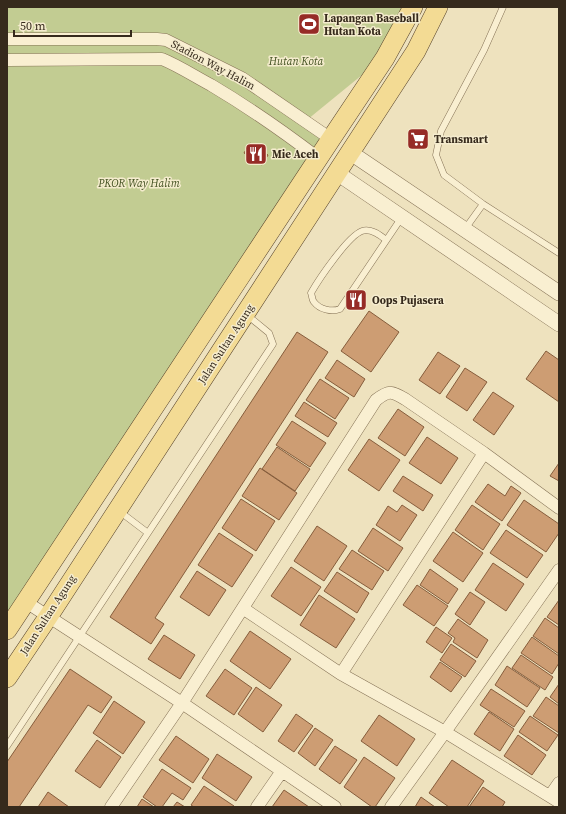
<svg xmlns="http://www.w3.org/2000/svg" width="566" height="814" font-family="'Source Serif 4',serif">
<rect width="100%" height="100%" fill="#eee2be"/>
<path fill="#c2cc92" d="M7,7H412L384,57L302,124L328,140L7,625Z"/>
<path fill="#cd9d73" stroke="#865d3c" d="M250,143L268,155L262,165L244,153Z
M353,293L363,300L359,306L349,299Z
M369,311L399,332L371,372L341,351Z
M297,332L328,352L155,618L164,624L151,644L110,617Z
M546,351L559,360V402L526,379Z
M438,352L460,366L440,394L419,380Z
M337,360L365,379L354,397L325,378Z
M465,368L487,382L467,411L446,397Z
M320,379L349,398L335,419L306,400Z
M493,392L514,406L494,435L473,420Z
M304,402L337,423L328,437L295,416Z
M398,409L424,427L405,456L378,438Z
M292,421L326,443L310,467L276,445Z
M427,437L458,458L441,484L409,463Z
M369,439L400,460L379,491L348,470Z
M277,447L310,469L295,491L262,469Z
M559,463V481L550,476Z
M260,468L297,493L279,520L242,496Z
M403,476L433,495L423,511L393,491Z
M488,484L505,496L511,486L521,493L502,521L475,502Z
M241,499L275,521L256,551L222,528Z
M524,500L559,524V533L546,552L507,525Z
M402,505L417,515L400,541L376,525L388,506L397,512Z
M472,505L500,524L483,550L455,530Z
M317,526L347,546L324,581L294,561Z
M373,528L403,548L388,571L358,551Z
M506,530L543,555L527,578L490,553Z
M453,532L483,553L463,582L433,561Z
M219,533L253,555L232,587L198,565Z
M352,550L384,571L372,590L339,569Z
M493,563L524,584L506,611L475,590Z
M291,567L321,587L301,616L271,596Z
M430,569L458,589L448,604L420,585Z
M197,571L226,590L209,616L180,597Z
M337,572L369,593L357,613L324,591Z
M417,585L448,606L434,626L403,605Z
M470,592L485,602L470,625L455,614Z
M319,595L355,619L336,648L300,625Z
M559,600V625L547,617Z
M545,618L559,628V654L533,636Z
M458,619L488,640L477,658L453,642L455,638L448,633Z
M436,627L452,638L442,653L426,642Z
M250,631L291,659L270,689L230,661Z
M164,635L195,655L180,679L148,659Z
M532,637L559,656V663L552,674L521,653Z
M451,644L476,661L465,677L440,660Z
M521,655L553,677L545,690L512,668Z
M440,662L462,677L451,692L430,677Z
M507,666L540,688L527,707L495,685Z
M70,669L112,697L101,713L88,705L19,807H7V762Z
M225,669L252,688L234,715L206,696Z
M559,684V704L550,697Z
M256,687L282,705L263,732L238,714Z
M491,689L525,711L514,727L480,705Z
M546,697L559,706V733L533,716Z
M114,701L145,722L123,754L93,733Z
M489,712L514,729L500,751L474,734Z
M296,714L313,726L294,752L278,741Z
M379,715L415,739L397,766L361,741Z
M530,716L558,735L547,751L519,732Z
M315,728L333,740L315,766L298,753Z
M518,735L546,755L532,775L504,756Z
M176,736L209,759L193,783L159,760Z
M97,740L121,757L100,788L75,771Z
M335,746L357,760L340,784L319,769Z
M217,754L252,777L236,801L202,778Z
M364,757L395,778L375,807H372L344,787Z
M452,760L484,781L467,807H449L429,793Z
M162,769L191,788L183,800L172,793L162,807H157L143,797Z
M204,786L234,806V807H194L191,805Z
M483,787L505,802L502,807H469Z
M284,790L309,807H272Z
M48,792L69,807H38Z
M421,797L435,807H415Z
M142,799L154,807H137Z
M177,802L185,807H173Z"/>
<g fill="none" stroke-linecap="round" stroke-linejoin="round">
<g stroke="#867357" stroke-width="7">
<path id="service" d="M503,7L484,50L441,131L436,155L444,175L483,204L559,253
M465,229L483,204
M386,240C380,235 371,228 362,231C348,236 319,279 311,293C312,295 312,300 314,302C320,310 332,312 340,309L402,217
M119,511L148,533
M7,746L273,344L269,333L247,315"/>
</g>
<g stroke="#867357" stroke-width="13">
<path id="minor" d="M7,39H157L166,40L242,78L331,139
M7,60L162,59C179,66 194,76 211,85C248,107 284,132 318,158
M26,602L182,703L335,807
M244,609L341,674L445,732L559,802
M341,674L484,453
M550,796L559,783
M111,807L182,703L376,400C389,390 391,391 405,399L484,453L559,508
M257,807L282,771
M391,807L445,732L559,570"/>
</g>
<g stroke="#867357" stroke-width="16">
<path id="tertiary" d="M351,153L559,293
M337,173L559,324"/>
</g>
<g stroke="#54402b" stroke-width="20">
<path id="primary" d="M7,630L331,139L385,58L413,7
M7,678L48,617L416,51L438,7"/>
</g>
<use href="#service" stroke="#f9efd1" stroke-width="6"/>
<use href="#minor" stroke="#f9efd1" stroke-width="12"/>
<use href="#tertiary" stroke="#f9efd1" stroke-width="15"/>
<use href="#primary" stroke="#f3db94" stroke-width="19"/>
</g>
<defs>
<g id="stadium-square" transform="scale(1.15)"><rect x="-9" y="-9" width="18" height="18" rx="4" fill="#962b26" stroke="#f5ecce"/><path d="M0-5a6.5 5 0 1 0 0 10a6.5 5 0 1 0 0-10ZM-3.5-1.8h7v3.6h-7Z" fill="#fff"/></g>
<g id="supermarket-square" transform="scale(1.15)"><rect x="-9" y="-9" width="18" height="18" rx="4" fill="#962b26" stroke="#f5ecce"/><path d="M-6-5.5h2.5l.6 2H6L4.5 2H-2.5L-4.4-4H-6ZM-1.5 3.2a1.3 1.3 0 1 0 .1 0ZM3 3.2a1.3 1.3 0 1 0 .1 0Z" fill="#fff"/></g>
<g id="restaurant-square" transform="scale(1.15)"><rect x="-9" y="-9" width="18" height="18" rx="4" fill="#962b26" stroke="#f5ecce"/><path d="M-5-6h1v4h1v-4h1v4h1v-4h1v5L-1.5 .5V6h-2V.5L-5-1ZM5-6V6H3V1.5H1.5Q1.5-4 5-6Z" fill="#fff"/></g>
</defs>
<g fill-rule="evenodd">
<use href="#stadium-square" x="309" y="24"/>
<use href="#supermarket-square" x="418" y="139"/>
<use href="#restaurant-square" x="256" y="154"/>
<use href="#restaurant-square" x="356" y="300"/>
</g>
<g text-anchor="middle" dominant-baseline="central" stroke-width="3" stroke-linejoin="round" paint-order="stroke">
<g font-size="11" font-weight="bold" fill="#362a1c" stroke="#f5ecce" text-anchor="start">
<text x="324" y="18">Lapangan Baseball<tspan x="324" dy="13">Hutan Kota</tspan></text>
<text x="434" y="139">Transmart</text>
<text x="272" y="154">Mie Aceh</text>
<text x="372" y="300">Oops Pujasera</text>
</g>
<g font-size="11" font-style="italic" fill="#445222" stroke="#f5ecce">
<text x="296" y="61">Hutan Kota</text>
<text x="139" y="183">PKOR Way Halim</text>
</g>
<g font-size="11" fill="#362a1c" stroke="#f5ecce">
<text transform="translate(213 65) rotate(28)">Stadion Way Halim</text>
<text transform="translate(226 344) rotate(-57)">Jalan Sultan Agung</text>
<text transform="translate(48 615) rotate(-57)">Jalan Sultan Agung</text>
</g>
</g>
<rect width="566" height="814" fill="none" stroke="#362a1c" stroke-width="16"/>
<path d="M14 30v6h117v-6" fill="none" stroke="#362a1c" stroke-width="2"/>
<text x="20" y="30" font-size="12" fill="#362a1c" stroke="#f5ecce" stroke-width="3" paint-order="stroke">50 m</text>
</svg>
